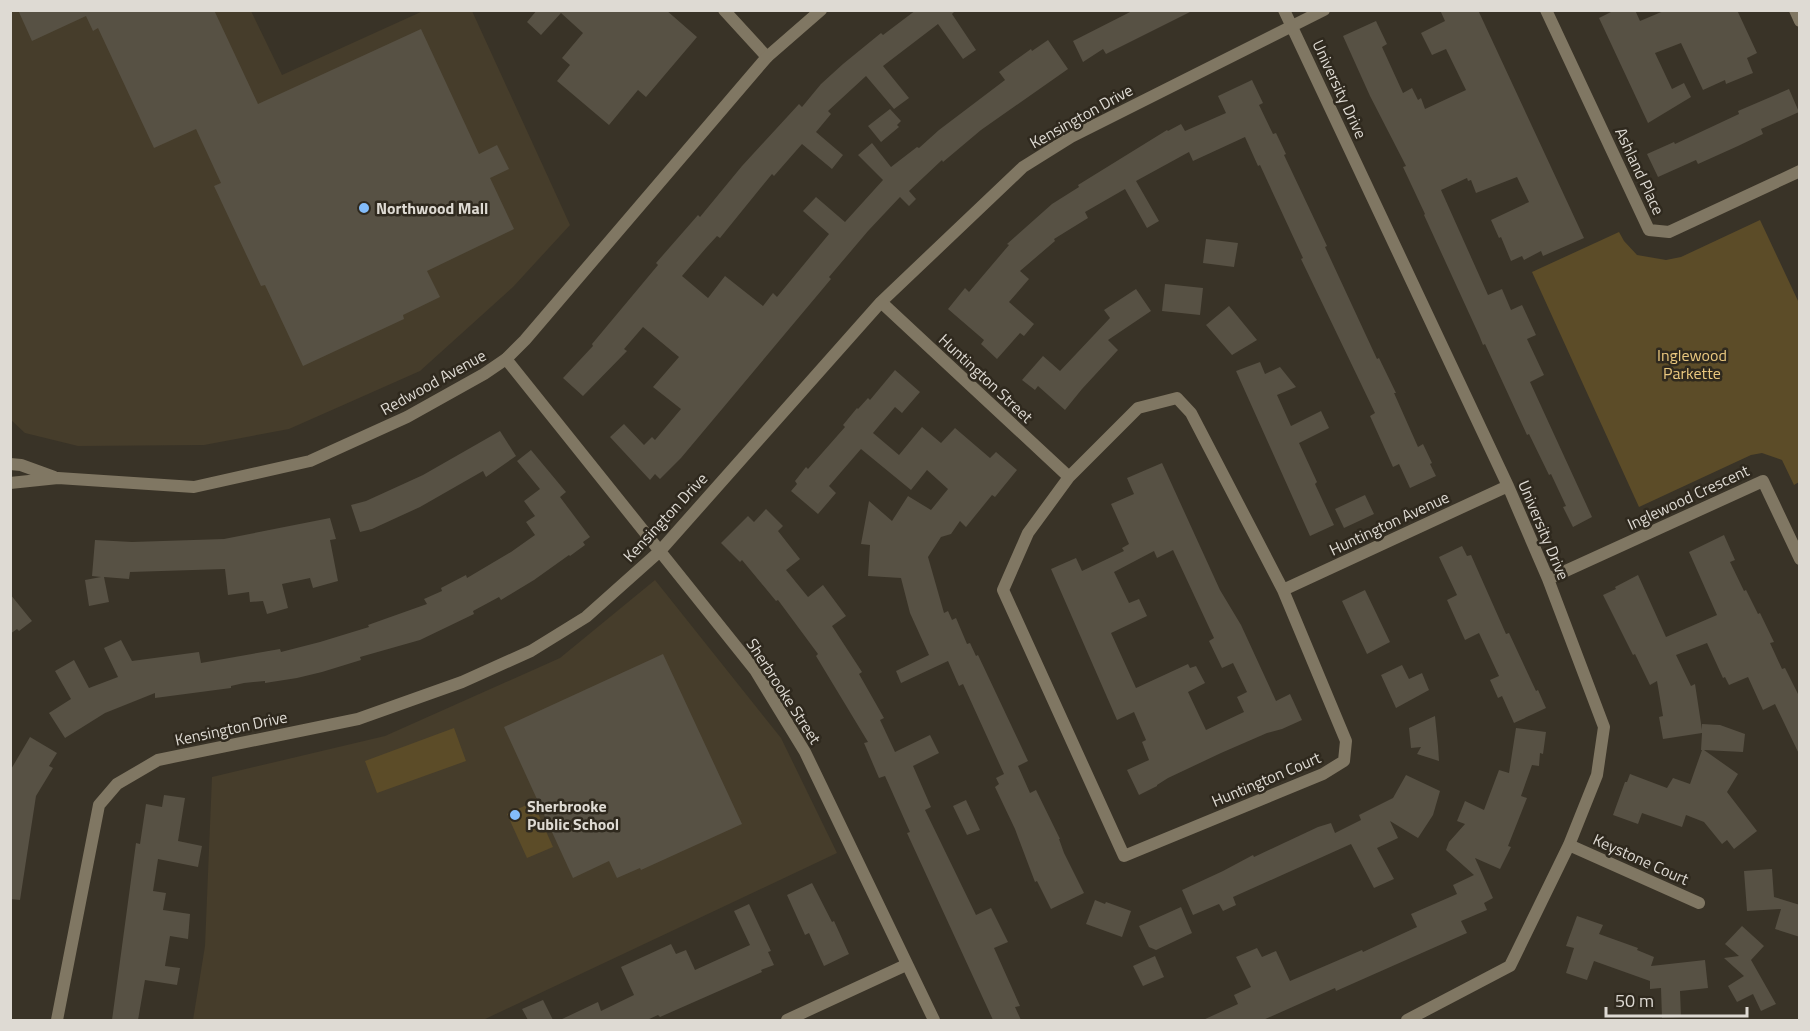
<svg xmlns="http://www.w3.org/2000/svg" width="1810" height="1031" font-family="'Titillium Web',sans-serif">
<rect width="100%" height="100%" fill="#393327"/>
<path fill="#463d2b" d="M11,11H251L282,75L423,11H472L570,225L513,287L420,371L289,429L204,445L78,446L25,433L11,420Z
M655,580L781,738L837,853L483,1020H193L205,946L212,777L385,736L560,658Z"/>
<path fill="#5c4c28" d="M1760,220L1799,303V482L1794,485L1782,460L1762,453L1751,455L1639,507L1532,272L1619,232L1624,241L1637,255L1666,260L1681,257Z
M454,728L466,761L377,793L365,761Z
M533,802L553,847L527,858L507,814Z"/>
<path fill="#575144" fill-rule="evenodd" d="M18,10H214L258,104L421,29L479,154L497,145L509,169L490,178L514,229L427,271L440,297L403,315L404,319L303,366L265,285L261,286L214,186L221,183L196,129L154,148L98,28L93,31L86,16L32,41Z
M537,10H666L697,37L646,97L638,90L609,125L557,81L570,65L562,58L583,33L561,13L541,35L527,22Z
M916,10H956L952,14L976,50L963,59L938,24L883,66L909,98L894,109L866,76L828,111L831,114L816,132L843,155L832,169L802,144L774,176L772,174L720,238L717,236L706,248L682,276L708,298L725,276L763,306L773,293L777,297L829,234L803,211L816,197L845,222L883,180L858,155L872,143L891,167L917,147L919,148L939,130L1005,80L999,72L1031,49L1032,51L1048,40L1068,69L981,130L943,162L942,160L909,191L916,199L909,206L900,197L868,231L829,277L831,279L681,458L660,479L655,474L650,480L610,437L624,424L644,445L652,437L655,440L681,409L653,387L679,357L643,327L624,349L627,351L583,396L563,378L593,346L592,344L658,265L656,263L698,215L700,217L742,166L799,104L802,107L821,84L843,64L881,33L883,35Z
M1134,10H1194L1106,54L1103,49L1083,62L1073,41Z
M1440,10H1478L1584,238L1543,256L1541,251L1524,260L1522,256L1511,261L1501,237L1499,238L1491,220L1529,202L1517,177L1476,193L1471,180L1468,181L1467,178L1441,190L1488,295L1502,289L1511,310L1522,305L1536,335L1527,339L1544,375L1530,382L1592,517L1573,527L1563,507L1566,506L1551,474L1549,475L1529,434L1527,435L1485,344L1483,345L1479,335L1424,215L1425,214L1403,167L1406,166L1370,96L1343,36L1376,21L1387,44L1382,47L1403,93L1412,88L1418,100L1421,98L1425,109L1466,90L1446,49L1432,55L1421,33L1445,21Z
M1615,10H1635L1640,21L1666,10H1737L1757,53L1747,58L1753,73L1726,84L1725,80L1703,90L1681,43L1655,53L1672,89L1684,83L1691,97L1648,123L1599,18Z
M1252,80L1263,103L1259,105L1273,134L1276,133L1286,154L1284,155L1327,246L1325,247L1377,359L1379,358L1396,393H1394L1418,447L1423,444L1432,463L1430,464L1436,476L1410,488L1399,464L1393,467L1370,416L1375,413L1301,259L1303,258L1260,165L1258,166L1245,137L1193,161L1189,152L1136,181L1159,221L1147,228L1125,189L1085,212L1088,218L1054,239L1055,241L1020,271L1029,279L1009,302L1034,324L1024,336L1020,333L997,359L981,344L984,340L948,309L965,288L969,292L1009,245L1007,244L1052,204L1079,187L1078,185L1167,130L1168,131L1181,124L1185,131L1226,113L1218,96Z
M1789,89L1799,112L1761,129L1763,134L1738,146L1698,164L1696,160L1658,177L1647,154L1674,142L1675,144L1739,114L1738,111Z
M890,109L901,121L897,125L899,127L881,142L868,126Z
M1206,239L1238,243L1234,267L1203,263Z
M1165,284L1203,288L1200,315L1162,311Z
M1136,289L1151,311L1108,340L1118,350L1082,389L1065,410L1038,386L1035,390L1022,380L1043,356L1060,371L1110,318L1104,310Z
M1229,306L1257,340L1232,355L1206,325Z
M1260,362L1265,374L1280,367L1296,387L1277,395L1291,426L1321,411L1329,428L1299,443L1317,482L1315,484L1334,525L1310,536L1236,371Z
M895,370L920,392L902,413L895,407L873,433L899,455L922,427L941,443L955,428L990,458L996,452L1017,470L995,497L992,495L966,527L960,521L951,534L941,537L928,557L944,613L948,611L952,620L956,618L967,644L970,643L976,656L978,655L1028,761L1018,766L1030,793L1036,790L1060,839H1059L1064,853L1084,893L1051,909L1037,881L1035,882L1015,829L995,787L999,784L996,778L1004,774L963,684L959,686L948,661L901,683L896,671L929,655L910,613L901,578L868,576L870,545L861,544L869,501L892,521L908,496L931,510L948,489L927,470L911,490L861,449L829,486L836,493L818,514L791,491L797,484L795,481L806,467L808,469L845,427L843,425L857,408L858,409L868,398L870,400Z
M500,431L516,456L486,477L483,471L420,507L372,529L360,532L351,505L366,501L423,475Z
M531,450L566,492L560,497L590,537L583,542L585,545L570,556L569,555L534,580L501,600L499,597L473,611L474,614L420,640L360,657L361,660L322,672L297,678L265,683V681L244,683L231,686V688L155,698V693L105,713L65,738L49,713L71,699L55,671L74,660L89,688L118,677L104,648L121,640L132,661L199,652L201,663L280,649L281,652L320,642L369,627L368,625L427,604L424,599L442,591L441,588L466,575L467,578L511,552L535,535L526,522L535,516L524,501L540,489L517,461Z
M1162,463L1220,590L1241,625L1276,701L1290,694L1302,720L1282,729L1267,733L1221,753L1168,778L1157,785V786L1139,795L1127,770L1149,760L1142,742L1146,740L1134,712L1117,720L1051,569L1076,558L1082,571L1124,551L1122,548L1129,544L1111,504L1134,494L1127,478ZM1173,550L1214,638L1209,641L1222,668L1233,663L1247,692L1237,697L1244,712L1206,730L1188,692L1205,683L1196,666L1190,668L1188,664L1136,688L1111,633L1147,616L1139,599L1129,603L1114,572L1154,551L1157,558Z
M1365,495L1374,514L1344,528L1335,509Z
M766,509L783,526L778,531L800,559L786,570L808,597L823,585L846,616L832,626L862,672L859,674L884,718L880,720L895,752L930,735L939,753L913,766L931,807L925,810L976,915L991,908L1008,942L994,948L1020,1006L1015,1007L1021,1020H993L907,833L910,832L885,776L879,778L864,743L868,742L816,656L818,654L778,600L776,601L742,560L740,562L721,543L748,516L754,522Z
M330,518L336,539L330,540L338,581L313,588L310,578L282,584L288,608L267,614L263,601L250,602L249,592L228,595L225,569L130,572L129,579L104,577L109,602L89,606L85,580L101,577L92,576L95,540L132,542L224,539Z
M1724,535L1735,560L1730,562L1744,591L1746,590L1758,614L1760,613L1774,642L1770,643L1782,669L1785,668L1800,698V756L1775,704L1763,710L1748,677L1729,685L1725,677L1723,678L1707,643L1676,655L1691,686L1695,684L1702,730V724L1720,725L1745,734L1743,752L1704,750L1738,774L1727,792L1757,831L1734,849L1727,840L1722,844L1704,822L1686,815L1682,827L1642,813L1638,824L1613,815L1625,782H1627L1630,774L1667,788L1673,778L1690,784L1702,750H1701L1702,733L1663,739L1659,717L1663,716L1657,681L1650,685L1635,654L1633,655L1603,595L1616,589L1615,587L1638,575L1666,637L1717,615L1689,552Z
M1462,546L1467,556L1471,555L1506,634L1509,633L1536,691L1538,690L1546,708L1514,723L1502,696L1498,698L1490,680L1499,676L1479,633L1465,640L1447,600L1457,595L1439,557Z
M1365,590L1390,642L1367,654L1342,601Z
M10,594L32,621L19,631L17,629L10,634Z
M663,654L742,824L641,870L640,868L617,878L609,861L573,878L504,727Z
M1402,665L1409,679L1422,673L1429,690L1396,708L1381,675Z
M1435,716L1438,746L1439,761L1417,754L1421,747L1411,748L1409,728Z
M1516,728L1546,732L1543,754L1540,753L1539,766L1532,765L1521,796L1527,798L1508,846L1511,847L1500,869L1475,858L1493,898L1484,903L1487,910L1461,921L1467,933L1336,991L1335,988L1263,1020H1203L1238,1004L1234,995L1251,987L1236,957L1257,948L1262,957L1276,951L1290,981L1362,950L1363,952L1417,927L1411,914L1457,894L1453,885L1474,875L1446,850L1449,842L1465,824L1457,821L1465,801L1484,810L1499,770L1509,773Z
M30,737L57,753L49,766L53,768L36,796L20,900L10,899V771Z
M1406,775L1440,791L1433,815L1418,838L1390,821L1398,838L1377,848L1394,879L1374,888L1351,844L1233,897L1236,905L1223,911L1219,904L1193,915L1182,890L1223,871L1253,855L1254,857L1318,827L1331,823L1335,833L1361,820L1359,815L1393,798Z
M164,795L185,798L178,841L202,846L198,867L158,859L153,891L166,893L163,910L190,914L188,939L170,936L165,966L180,968L177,985L145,980L138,1020H112L136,843L140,844L146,804L162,807Z
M966,800L980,830L967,835L953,806Z
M1772,869L1774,897L1800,905V937L1775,929L1781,909L1747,911L1744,871Z
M812,883L832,922L834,921L849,954L824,966L809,933L805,935L787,895Z
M1095,900L1105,904L1106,902L1131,911L1122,937L1086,924Z
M749,904L771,951L768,952L774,965L761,970L762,972L660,1017L658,1015L647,1020H560L598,1002L601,1011L634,995L621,967L671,944L676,954L686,950L695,970L750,945L734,911Z
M1181,907L1192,933L1156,950L1149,947L1139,926Z
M1577,916L1603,925L1599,934L1638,948L1637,950L1654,957L1651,966L1705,960L1708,988L1680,991L1681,1017L1662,1018L1661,988L1650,989V981L1594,961L1587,980L1566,973L1574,948L1566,946Z
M1742,926L1764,946L1751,960L1776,1004L1761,1011L1753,994L1737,1002L1728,986L1744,976L1724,958L1739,956L1725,944Z
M1155,956L1164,977L1143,986L1133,966Z
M543,1000L553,1020H528L522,1009Z"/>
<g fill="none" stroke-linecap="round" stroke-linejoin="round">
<path stroke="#807763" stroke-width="12" d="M724,10L767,57
M1284,10L1508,486L1548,579L1604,727L1597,775L1569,845L1510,966L1407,1020
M1546,10L1649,230L1669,232L1800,171
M1795,10L1800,21
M881,302L1069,477
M506,359L755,670L805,752L934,1020
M1177,398L1191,413L1283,590L1346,741L1344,761L1323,774L1124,856L1003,590L1028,533L1069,477L1138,408Z
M1548,579L1763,481L1800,559
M1283,590L1508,486
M1569,845L1699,903
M57,1020L99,805L117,784L158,760L358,719L462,682L531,651L586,617L660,551L881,302L1023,167L1071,137L1324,10
M787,1020L906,965"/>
<path stroke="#807763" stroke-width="12" d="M10,464L21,465L54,477
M10,483L58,478L194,487L310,461L407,417L484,374L506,359L525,340L767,57L821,10"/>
</g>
<g fill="#83bcfa" stroke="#2f291e" stroke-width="2">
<circle cx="364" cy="208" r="6"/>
<circle cx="515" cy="815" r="6"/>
</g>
<g text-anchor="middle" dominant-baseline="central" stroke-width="5" stroke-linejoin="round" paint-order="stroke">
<g font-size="16" fill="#dedad3" stroke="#2f291e">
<text transform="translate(1340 89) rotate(65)">University Drive</text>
<text transform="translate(1081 116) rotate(-29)">Kensington Drive</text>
<text transform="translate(1640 171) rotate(65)">Ashland Place</text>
<text transform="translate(986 378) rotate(43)">Huntington Street</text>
<text transform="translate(433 382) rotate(-29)">Redwood Avenue</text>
<text transform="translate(1688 497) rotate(-25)">Inglewood Crescent</text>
<text transform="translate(665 517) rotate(-47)">Kensington Drive</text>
<text transform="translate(1389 523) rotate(-25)">Huntington Avenue</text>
<text transform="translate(1544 530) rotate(67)">University Drive</text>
<text transform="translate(784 691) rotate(57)">Sherbrooke Street</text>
<text transform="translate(231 728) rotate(-12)">Kensington Drive</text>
<text transform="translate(1266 779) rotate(-23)">Huntington Court</text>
<text transform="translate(1641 859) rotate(24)">Keystone Court</text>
</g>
<g font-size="16" font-weight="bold" fill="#dedad3" stroke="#2f291e" text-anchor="start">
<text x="376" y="208">Northwood Mall</text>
<text x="527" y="806">Sherbrooke<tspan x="527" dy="18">Public School</tspan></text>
</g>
<g font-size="16" fill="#eac87f" stroke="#2f291e">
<text x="1692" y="355">Inglewood<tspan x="1692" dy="18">Parkette</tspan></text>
</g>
</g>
<rect width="1810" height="1031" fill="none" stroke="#dedad3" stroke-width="24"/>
<path d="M1606 1007v9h141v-9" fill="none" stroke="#dedad3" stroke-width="3"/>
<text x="1615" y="1007" font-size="18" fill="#dedad3" stroke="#2f291e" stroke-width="4.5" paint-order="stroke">50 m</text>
</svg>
